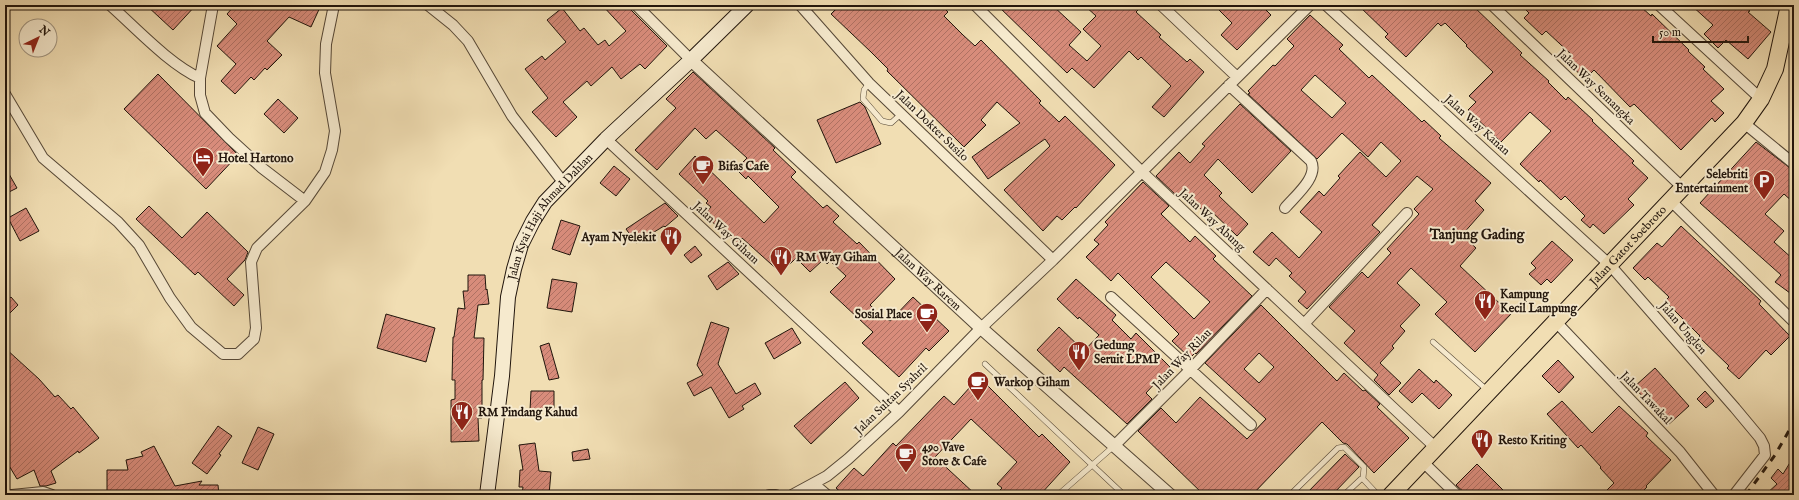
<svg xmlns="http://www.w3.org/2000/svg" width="1799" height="500" font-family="'IM FELL English',serif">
<defs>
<pattern id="building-hatch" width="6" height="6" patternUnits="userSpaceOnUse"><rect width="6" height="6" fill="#d88c7b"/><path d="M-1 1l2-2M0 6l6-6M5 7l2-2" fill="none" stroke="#af7163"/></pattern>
</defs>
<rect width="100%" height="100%" fill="#f1deb3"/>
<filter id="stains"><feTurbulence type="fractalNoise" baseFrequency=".005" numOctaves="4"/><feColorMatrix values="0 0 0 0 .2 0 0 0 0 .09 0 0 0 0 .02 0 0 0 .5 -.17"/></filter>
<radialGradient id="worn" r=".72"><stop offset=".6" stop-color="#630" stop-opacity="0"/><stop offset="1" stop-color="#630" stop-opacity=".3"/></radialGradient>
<path fill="url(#building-hatch)" stroke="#21150c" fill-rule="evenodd" d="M146,5H196L173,30Z
M235,5H321L311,27L289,17L267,41L282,55L267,70L265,68L254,80L251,77L235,94L221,81L236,64L217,46L237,24L227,14Z
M602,5H630L631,10L667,46L645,69L640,64L621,79L612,67L591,86L587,81L563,102L577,117L556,137L532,112L548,98L525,69L542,56L545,60L566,42L547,20L562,8L580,31L584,28L598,45L605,40L609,46L626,31Z
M840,5H941L948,12L944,16L963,35L975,46L981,40L1041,101L1039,103L1059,122L1065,116L1115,165L1076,208L1075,207L1062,220L1057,216L1043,231L1004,190L1050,146L1045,139L988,179L972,157L1020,123L997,102L981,120L986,125L964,147L887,71L888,69L871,52L831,14Z
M997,5H1052L1081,32L1069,45L1087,61L1101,46L1083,29L1096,16L1084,5H1132L1138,10L1136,12L1161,35L1159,37L1187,62L1190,59L1204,72L1164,117L1152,107L1171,86L1141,57L1138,60L1129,51L1094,88L1072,68L1067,73Z
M1214,5H1261L1271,15L1237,50L1221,35L1232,23Z
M1358,5H1472L1522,53L1520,55L1549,81L1548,82L1566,100L1568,97L1593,120L1592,121L1634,161L1632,163L1648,178L1628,199L1634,205L1604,234L1593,224L1590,228L1581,220L1585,216L1565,196L1561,200L1540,180L1539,182L1520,164L1551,131L1530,112L1501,142L1468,110L1476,102L1469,96L1493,72L1466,46L1467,45L1445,23L1441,26L1438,23L1406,57L1385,37L1388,34Z
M1521,5H1639L1651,16L1652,14L1689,50L1688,51L1705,67L1703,69L1724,89L1711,101L1724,113L1715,122L1712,118L1681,150L1634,104L1630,107L1594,70L1585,79L1567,62L1573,56L1546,31L1542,35L1524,18L1529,13Z
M1691,5H1743L1750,11L1748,12L1771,32L1748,59L1726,40L1718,48L1704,34L1713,25Z
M1310,15L1343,45L1339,49L1369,78L1372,75L1422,122L1424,120L1441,136L1439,138L1491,183L1475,201L1484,210L1462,235L1476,248L1460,266L1511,314L1475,352L1435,314L1447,302L1411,268L1397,283L1420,305L1400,326L1405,331L1392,346L1394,348L1380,363L1401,383L1389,395L1374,380L1378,375L1344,343L1355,331L1329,307L1362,272L1368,278L1391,253L1387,249L1419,214L1414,209L1433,189L1417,176L1372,225L1380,232L1307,309L1298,301L1306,292L1289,276L1292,273L1276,258L1269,266L1253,252L1272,232L1299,258L1322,232L1300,212L1319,191L1324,196L1340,178L1338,176L1360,152L1386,177L1401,161L1381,142L1368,157L1342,133L1317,159L1248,94L1250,93L1248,91L1273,65L1275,66L1294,46L1287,39ZM1315,75L1346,103L1332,118L1301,90Z
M693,72L775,148L773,150L796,172L791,177L823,208L827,205L839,216L833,222L857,244L859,242L895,279L870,305L885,319L886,318L890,321L913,297L949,331L929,351L926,348L899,377L862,343L873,332L830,292L846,276L830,261L827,264L823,260L810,272L796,258L781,273L742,238L737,243L704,215L711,207L706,203L708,201L679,174L695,156L764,223L779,207L748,176L746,179L736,169L747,158L716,130L706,139L695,128L657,170L635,150L676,108L666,99Z
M158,74L238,155L206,189L124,109Z
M278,99L298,118L284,133L264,114Z
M860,102L865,107L881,144L836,163L817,120Z
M1240,104L1291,151L1252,193L1218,159L1204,175L1222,193L1219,196L1248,224L1237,236L1208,208L1204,212L1183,192L1178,197L1156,176L1179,152L1190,163L1205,146L1202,144Z
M1756,142L1794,171V203L1784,194L1765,214L1784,231L1774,242L1794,260V296L1775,282L1781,275L1700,203Z
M614,166L630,179L616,196L600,183Z
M5,167L17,188L5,194Z
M1143,182L1169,206L1161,214L1190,242L1195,236L1216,256L1213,259L1252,296L1196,354L1195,353L1190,358L1172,341L1179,334L1118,273L1111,281L1086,257L1099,244L1094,240L1108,225L1105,222ZM1166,262L1210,302L1194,319L1151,277Z
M665,203L678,216L665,227L664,226L636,243L626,229Z
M149,206L182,238L207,212L248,252L245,260L227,279L244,295L234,306L198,272L195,275L136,219Z
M26,208L39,231L20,241L8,218Z
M561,220L580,226L570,255L552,249Z
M1681,226L1761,301L1759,304L1790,336L1771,355L1766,350L1739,379L1727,368L1729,366L1699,337L1700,336L1665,301L1669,297L1648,277L1645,280L1633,268L1657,243L1662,247Z
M1552,241L1573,260L1551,283L1547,279L1541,285L1529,274L1536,268L1531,263Z
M695,246L702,255L691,263L684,255Z
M728,262L739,274L717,290L708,276Z
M468,275H485L486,290L487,289L489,304L478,305L474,338H484L483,380H482V418H478L479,441L451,442V400L455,399V380H452L453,337H454L458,308L465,309L463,291H468Z
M552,279L577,283L572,312L547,308Z
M1076,279L1116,315L1112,320L1131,339L1136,333L1170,367L1146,393L1152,399L1127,424L1064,367L1060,372L1037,350L1059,327L1084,351L1099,335L1079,317L1078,319L1057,299Z
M11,297L18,305L5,318V302Z
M1261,305L1337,381L1344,373L1363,391L1365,390L1380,404L1377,407L1409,438L1374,473L1347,444L1343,443L1322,422L1252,495H1204L1138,431L1161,408L1176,423L1200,397L1247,439L1266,419L1205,363ZM1259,353L1274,367L1259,383L1244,369Z
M386,314L435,328L426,362L377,348Z
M711,322L729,328L718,364L736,394L755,383L761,394L742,406L744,409L729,418L711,387L694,396L687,383L703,375L697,365Z
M792,328L801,343L774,359L765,343Z
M549,343L559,378L549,380L540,346Z
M5,348L39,379L55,397L58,395L71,409L73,407L99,438L79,453L78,451L51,471L56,483L46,486H40L34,470L17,479L5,459Z
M1558,360L1574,377L1559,393L1542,376Z
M1655,368L1689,406L1668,425L1634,387Z
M1419,369L1434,383L1436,380L1452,395L1439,409L1422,393L1412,403L1399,391Z
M979,377L1039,437L1042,434L1070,462L1040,495H995L1002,488L997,484L1017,462L971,419L935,457L976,495H844L836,488L854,468L863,476L893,443L896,446L944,396L954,405Z
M845,382L859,398L811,444L794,426Z
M531,391H554V411L530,410Z
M1705,391L1714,401L1706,408L1697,399Z
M1562,401L1592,433L1619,406L1648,433L1646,436L1671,460L1646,486L1647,487L1639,495H1602L1614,483L1600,468L1601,467L1581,445L1578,448L1547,414Z
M218,426L232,436L219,454L221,455L207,474L192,463Z
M258,427L274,434L258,470L242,463Z
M535,443L539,471L551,472L549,495H522L523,487H519L520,470H523L519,445Z
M154,446L175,486L202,481L199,485H218L219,495H107V470H128L126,460L143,456L141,452Z
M588,449L590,459L573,461L572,452Z
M1345,454L1359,467L1332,495H1305Z
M1794,456V495H1765L1777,484L1771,478L1778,469L1783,474Z
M1477,464L1508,495H1467L1456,485Z"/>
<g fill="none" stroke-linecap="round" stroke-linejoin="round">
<g stroke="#554736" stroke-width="6">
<path id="service" d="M869,83L864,90L863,99L882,121L891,123L901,114
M1433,342L1487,390
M985,364L1124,495
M1058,495L1114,446
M1290,495L1338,448L1344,447L1364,467L1363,479
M1344,495L1361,479H1363L1378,495"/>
</g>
<g stroke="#554736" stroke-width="12">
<path id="minor" d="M110,5C135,27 170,65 200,78
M213,5L200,78V95L205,113L229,138L262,168L305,201
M428,5L453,25L468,41L512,116L563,182
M636,5L691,60
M800,5L869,83L1053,260
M975,5L1141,171L1436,448
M1161,5L1237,77
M1326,5L1610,265L1735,408L1760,438L1764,446L1765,455L1734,495
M1492,5L1683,188
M1659,5L1761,99
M1229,85L1311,161C1319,177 1295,196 1285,208
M5,94L43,158L118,222L139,245L170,298L191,327L223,354H238L254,339L256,328L251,262L257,248L305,201L325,172L332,150L335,131L325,73L326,44L334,5
M1744,123L1794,164
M606,139L899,412
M1671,201L1794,322
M1111,297L1251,425
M1556,322L1680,452L1714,495
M1304,324L1407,213
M1114,446L1190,370L1267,289
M1423,462L1457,495
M814,484L827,495
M12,495L43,492L52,495
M769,495H776
M792,495L827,476L848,459L899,412L981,328L1053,260L1310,5"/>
</g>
<g stroke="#554736" stroke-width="14">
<g id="tertiary">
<path id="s1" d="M691,60L981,328L1170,495"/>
</g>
</g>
<g stroke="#21150c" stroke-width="16">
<g id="secondary">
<path id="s2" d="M487,495L502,376L508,297L514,269L521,245L533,221L545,202L606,139L691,60L747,5"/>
</g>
</g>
<g stroke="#21150c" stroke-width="18">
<g id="primary">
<path id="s3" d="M1391,495L1744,123L1761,99L1775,69L1789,5"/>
</g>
</g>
<use href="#service" stroke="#f6eace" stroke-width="5"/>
<use href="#minor" stroke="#f6eace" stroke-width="10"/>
<use href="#tertiary" stroke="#f6eace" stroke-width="12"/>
<use href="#secondary" stroke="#f6eace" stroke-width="14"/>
<use href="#primary" stroke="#f1deb3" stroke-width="16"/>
<path stroke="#21150c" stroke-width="3" stroke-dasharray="7 7" stroke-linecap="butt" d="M1746,495L1775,455L1794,422"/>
</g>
<defs>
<g id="hotel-pin" transform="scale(1.15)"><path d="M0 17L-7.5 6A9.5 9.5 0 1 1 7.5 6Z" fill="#8f2418" stroke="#f6eace"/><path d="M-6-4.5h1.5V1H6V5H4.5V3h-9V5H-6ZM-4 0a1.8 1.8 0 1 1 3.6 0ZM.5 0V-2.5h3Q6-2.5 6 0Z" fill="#fff"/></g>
<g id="cafe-pin" transform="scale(1.15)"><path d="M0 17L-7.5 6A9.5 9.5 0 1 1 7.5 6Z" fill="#8f2418" stroke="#f6eace"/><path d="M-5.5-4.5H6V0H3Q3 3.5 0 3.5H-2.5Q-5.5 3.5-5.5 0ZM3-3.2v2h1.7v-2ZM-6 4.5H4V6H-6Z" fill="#fff"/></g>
<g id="parking-pin" transform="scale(1.15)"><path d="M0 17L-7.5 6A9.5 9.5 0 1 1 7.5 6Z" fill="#8f2418" stroke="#f6eace"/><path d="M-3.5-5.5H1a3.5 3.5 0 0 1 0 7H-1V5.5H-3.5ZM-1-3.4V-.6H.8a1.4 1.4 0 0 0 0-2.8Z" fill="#fff"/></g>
<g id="restaurant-pin" transform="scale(1.15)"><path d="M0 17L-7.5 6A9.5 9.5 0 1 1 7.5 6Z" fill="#8f2418" stroke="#f6eace"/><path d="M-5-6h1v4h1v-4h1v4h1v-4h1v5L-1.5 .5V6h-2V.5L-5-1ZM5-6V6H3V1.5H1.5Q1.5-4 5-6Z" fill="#fff"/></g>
</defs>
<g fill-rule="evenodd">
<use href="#hotel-pin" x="203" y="158"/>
<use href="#cafe-pin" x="703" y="166"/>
<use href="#parking-pin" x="1764" y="181"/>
<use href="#restaurant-pin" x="671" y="237"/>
<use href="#restaurant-pin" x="781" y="257"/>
<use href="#restaurant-pin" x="1485" y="301"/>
<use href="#cafe-pin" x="927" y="314"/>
<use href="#restaurant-pin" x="1079" y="352"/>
<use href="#cafe-pin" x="978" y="382"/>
<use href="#restaurant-pin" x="462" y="412"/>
<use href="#restaurant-pin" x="1482" y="440"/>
<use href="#cafe-pin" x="906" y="454"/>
</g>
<g text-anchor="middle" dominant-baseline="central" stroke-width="4" stroke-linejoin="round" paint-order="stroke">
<g font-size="12" fill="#21150c" stroke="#f6eace">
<text transform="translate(1596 87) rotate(44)">Jalan Way Semangka</text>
<text transform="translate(1477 125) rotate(42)">Jalan Way Kanan</text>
<text transform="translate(932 126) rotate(44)">Jalan Dokter Susilo</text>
<text stroke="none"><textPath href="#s2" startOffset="292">Jalan Kyai Haji Ahmad Dahlan</textPath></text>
<text transform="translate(1212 220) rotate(43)">Jalan Way Abung</text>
<text transform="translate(726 233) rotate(43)">Jalan Way Giham</text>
<text stroke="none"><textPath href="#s3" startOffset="344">Jalan Gatot Soebroto</textPath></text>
<text stroke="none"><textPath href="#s1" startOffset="323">Jalan Way Rarem</textPath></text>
<text transform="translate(1683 328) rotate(49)">Jalan Unglen</text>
<text transform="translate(1182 359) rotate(-46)">Jalan Way Rilau</text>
<text transform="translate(1646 398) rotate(46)">Jalan Tawakal</text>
<text transform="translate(891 399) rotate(-44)">Jalan Sultan Syahril</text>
</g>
<g font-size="12" font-weight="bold" fill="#21150c" stroke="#f6eace" text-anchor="start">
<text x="218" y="158">Hotel Hartono</text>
<text x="718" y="166">Bifas Cafe</text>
<text x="1748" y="174" text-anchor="end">Selebriti<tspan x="1748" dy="14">Entertainment</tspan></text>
<text x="656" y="237" text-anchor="end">Ayam Nyelekit</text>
<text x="796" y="257">RM Way Giham</text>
<text x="1500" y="294">Kampung<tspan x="1500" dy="14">Kecil Lampung</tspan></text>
<text x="912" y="314" text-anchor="end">Sosial Place</text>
<text x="1094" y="345">Gedung<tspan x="1094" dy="14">Seruit LPMP</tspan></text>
<text x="994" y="382">Warkop Giham</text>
<text x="478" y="412">RM Pindang Kahud</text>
<text x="1498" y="440">Resto Kriting</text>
<text x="922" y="447">490 Vave<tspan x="922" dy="14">Store &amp; Cafe</tspan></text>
</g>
<g font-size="14" font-weight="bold" fill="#21150c" stroke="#f6eace">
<text x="1477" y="235">Tanjung Gading</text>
</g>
</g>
<rect width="1799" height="500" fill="none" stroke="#f1deb3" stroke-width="20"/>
<rect x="6" y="6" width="1787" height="488" fill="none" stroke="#21150c" stroke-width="2"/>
<rect x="10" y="10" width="1779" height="480" fill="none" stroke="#21150c"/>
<g transform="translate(38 38) rotate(43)"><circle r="19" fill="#f6eace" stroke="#a19580"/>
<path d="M0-3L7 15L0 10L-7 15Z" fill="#8f2418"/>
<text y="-6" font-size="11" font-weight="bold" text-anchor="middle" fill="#21150c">N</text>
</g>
<path d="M1653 36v6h95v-6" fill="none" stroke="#21150c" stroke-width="2"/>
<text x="1659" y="36" font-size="12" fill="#21150c" stroke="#f6eace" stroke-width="3" paint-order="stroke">50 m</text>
<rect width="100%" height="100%" filter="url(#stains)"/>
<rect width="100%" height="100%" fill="url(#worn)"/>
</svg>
